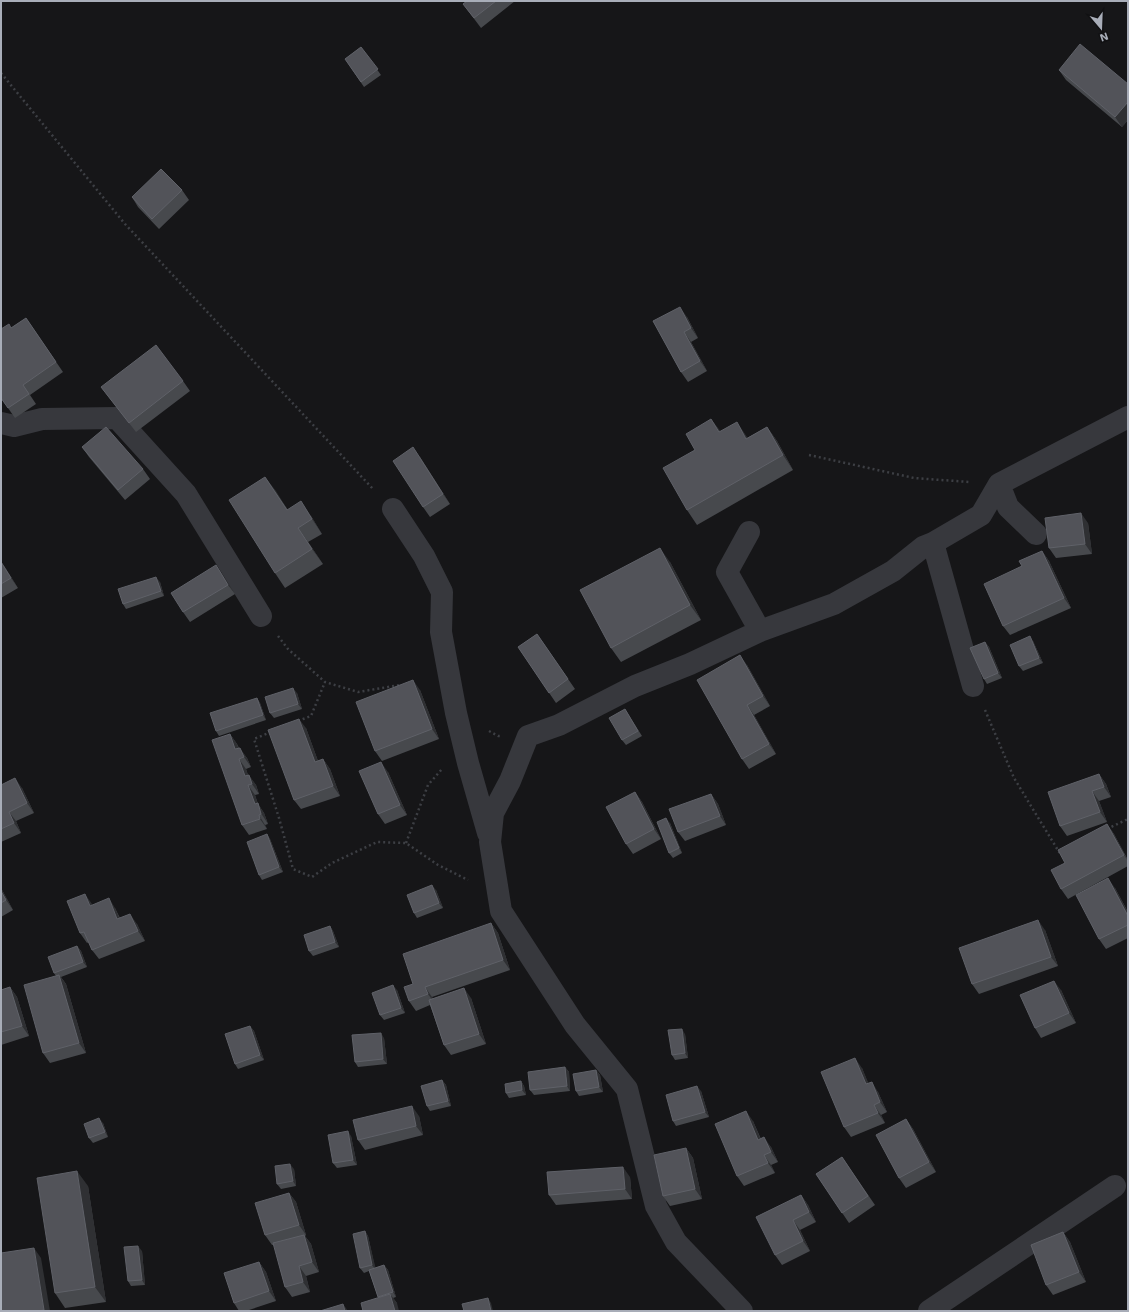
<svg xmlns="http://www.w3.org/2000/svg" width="1129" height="1312" font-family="'Work Sans',sans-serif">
<rect width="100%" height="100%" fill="#161618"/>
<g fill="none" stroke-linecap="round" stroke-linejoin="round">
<path stroke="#3d3f44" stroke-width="2.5" stroke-dasharray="2 3" stroke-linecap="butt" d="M1,73L125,224L374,490
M809,455L914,478L969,482
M278,636L288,649L325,682L358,692L400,685
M985,710L1014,778L1059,852L1061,851
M298,721L311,716L325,682
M489,731L498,736H500
M271,732L254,739L279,818L293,869L312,877L332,863L377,842L406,843L438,865L468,880
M1107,829L1128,819
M406,843L428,785L442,769"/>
<path stroke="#37383d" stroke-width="22" d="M1,423L14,426L42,419L117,418L186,494L261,616
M999,484L1008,507L1036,534
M393,509L424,556L442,592L441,632L456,713L468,763L488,833
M749,532L727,572L760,631
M933,543L973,686
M742,1311L676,1242L656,1206L627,1089L575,1025L501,911L490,842L493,813L510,781L528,736L559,725L635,686L690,664L760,631L834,604L893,571L923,547L933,543L981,515L999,484L1128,417
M929,1311L1115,1186"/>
</g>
<path fill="#47494d" d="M467,1H515L481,28L463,4Z
M361,47L381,75L364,87L345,59Z
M1059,70L1128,84V120L1122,127L1066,80Z
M182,190L189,200L159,229L138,207L132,197Z
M687,317L698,338L691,342L707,371L688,382L681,372L653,321Z
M26,318L63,372L30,395L36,404L15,418L1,398L11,328Z
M183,381L190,391L136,432L101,387Z
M711,419L720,432L747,438L767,427L777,441L793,470L697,525L687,510L695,450Z
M82,447L143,469L150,479L125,500L89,457Z
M420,457L450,504L430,517L423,507Z
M265,477L288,510L311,516L322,534L308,542L323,564L285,588L275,573Z
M1088,523L1092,554L1056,558L1049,548Z
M1042,551L1049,561L1071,608L1010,635L1003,626L1022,566Z
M1,561L18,588L1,598Z
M670,562L701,620L621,662L611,648Z
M216,565L235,594L190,622L183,612Z
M160,582L164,596L126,609L123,604Z
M537,634L575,689L556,703L518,647Z
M1033,641L1043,663L1023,671L1019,666Z
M985,642L989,647L1002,678L987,684L984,679Z
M747,665L770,706L754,715L776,754L749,769L742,759Z
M420,690L439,739L382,761L375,751Z
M297,693L302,709L274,718L270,713Z
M257,698L260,703L266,720L219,736L216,731Z
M625,709L642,736L626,745L622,740Z
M306,728L318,761L323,759L330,769L340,796L301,809L294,800Z
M230,734L237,744L239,748L247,758L251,767L246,769L248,775L256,785L259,794L255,795L258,804L264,813L268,824L265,825L267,829L249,835L242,825Z
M388,772L407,815L385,824L378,814Z
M1099,774L1106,784L1111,797L1099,801L1107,822L1067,836L1060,826Z
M1,785L22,788L34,813L16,821L21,833L1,842Z
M635,792L642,802L661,839L633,854L626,844Z
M711,794L718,804L726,825L685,841L678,832Z
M670,823L682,853L673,858L669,853Z
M1107,824L1114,834L1128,860V866L1068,899L1061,889L1065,863Z
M267,834L270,839L283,872L262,880L259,875Z
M1,888L13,910L1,917Z
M1115,888L1128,912V938L1106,949L1099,939Z
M436,890L443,908L417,918L414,913Z
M92,905L115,908L120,918L137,924L145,941L99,959L92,950L89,942L87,943L80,933Z
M491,923L498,933L510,970L432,997L433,999L471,998L486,1044L451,1055L444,1045L430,1005L416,1011L409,1001Z
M330,926L333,931L339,947L313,956L309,951Z
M1045,930L1058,966L979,994L972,984Z
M77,946L81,951L87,967L61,977L66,984L86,1053L50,1063L43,1053L56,976L54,973Z
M10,987L17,997L29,1036L1,1045V990Z
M397,990L405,1013L384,1020L380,1015Z
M1061,990L1076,1023L1041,1038L1035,1028Z
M250,1026L254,1031L264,1060L238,1069L235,1064Z
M685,1034L688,1058L675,1060L672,1055Z
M384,1038L387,1064L358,1067L355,1062Z
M565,1067L569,1072L570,1091L534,1095L530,1090Z
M862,1068L868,1083L878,1092L887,1112L881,1115L885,1123L851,1137L844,1127Z
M596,1070L600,1075L603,1092L579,1096L576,1091Z
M442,1080L446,1085L451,1106L430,1111L427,1106Z
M521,1081L524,1086L526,1095L509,1098L506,1093Z
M701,1091L709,1117L676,1126L673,1121Z
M419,1116L423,1135L365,1150L358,1140Z
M906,1119L913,1129L936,1172L906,1188L899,1178Z
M753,1121L761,1139L771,1147L778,1162L771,1165L775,1173L744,1186L737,1176Z
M103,1123L108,1137L93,1143L89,1138Z
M351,1136L357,1165L337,1168L333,1163Z
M686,1148L693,1158L702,1199L670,1206L663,1196Z
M842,1157L875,1205L849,1223L816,1174Z
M294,1169L296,1186L281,1189L277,1184Z
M630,1177L632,1199L556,1205L549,1195Z
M88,1186L106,1302L65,1308L55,1293Z
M289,1193L296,1202L306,1235L305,1236L311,1244L319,1272L306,1276L310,1292L292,1297L285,1287L274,1245H272L265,1235Z
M801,1195L808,1205L816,1222L800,1230L810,1251L782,1265L775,1255Z
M365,1231L368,1236L375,1268L384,1265L388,1270L396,1297L393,1298L397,1303L378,1297L369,1271L364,1273L360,1268Z
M1063,1232L1070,1242L1086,1282L1053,1295L1046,1285Z
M142,1251L145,1285L131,1286L128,1281Z
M259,1262L266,1272L276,1301L246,1311H239L234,1303Z"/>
<path fill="#2f3033" d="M1128,102V120L1122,127L1115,117Z
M680,307L687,317L698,338L691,328Z
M684,332L691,342L707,371L700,361Z
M711,419L722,433L719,432Z
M737,422L747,437L756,453L746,439Z
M767,427L777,441L793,470L783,455Z
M413,447L420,457L450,504L443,494Z
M265,477L276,491L297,525Z
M301,501L311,516L322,534L312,519Z
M1081,513L1088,523L1092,554L1085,544Z
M298,528L308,542L323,564L312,549Z
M660,548L670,562L701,620L690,605Z
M1042,551L1049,561L1071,608L1064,598Z
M1,561L18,588L11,578L1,562Z
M216,565L223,575L235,594L228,585Z
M156,577L160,582L164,596L161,591Z
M1030,636L1033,641L1043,663L1039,658Z
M985,642L989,647L1002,678L998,673Z
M740,655L747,665L770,706L763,696Z
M413,680L420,690L439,739L432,729Z
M293,688L297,693L302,709L298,704Z
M257,698L260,703L266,720L263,715Z
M747,705L754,715L776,754L769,744Z
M299,719L306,728L322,772L315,762Z
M230,734L237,744L242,759L235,749Z
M240,748L247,758L251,767L244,757Z
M239,759L246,769L251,784L245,776Z
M323,759L330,769L340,796L333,786Z
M381,762L388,772L407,815L400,805Z
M1099,774L1106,784L1111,797L1104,787Z
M249,775L256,785L259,794L252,784Z
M15,778L22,788L34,813L27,803Z
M248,785L255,795L258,804L264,813L268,824L255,804Z
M1092,791L1099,801L1107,822L1100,812Z
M635,792L642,802L661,839L654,829Z
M711,794L718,804L726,825L720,816Z
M9,812L16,821L21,833L14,823Z
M259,815L265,825L267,829L260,819Z
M666,818L670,823L682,853L679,848Z
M1107,824L1114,834L1128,861L1124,855Z
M267,834L270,839L283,872L279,867Z
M1108,878L1115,888L1128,912V916Z
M432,885L436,890L443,908L439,903Z
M1,888L13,910L6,900L1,891Z
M85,894L92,904L97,916L90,906Z
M109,898L115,908L124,929L117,919Z
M130,914L137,924L145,941L138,931Z
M1038,920L1045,930L1058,966L1051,957Z
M491,923L498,933L510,970L503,960Z
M330,926L333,931L339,947L335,942Z
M77,946L81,951L87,967L83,962Z
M59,975L66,984L86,1053L79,1043Z
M1054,981L1061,990L1076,1023L1069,1013Z
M393,985L397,990L405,1013L401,1008Z
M10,987L17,997L29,1036L22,1026Z
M425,987L432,997L435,1004L428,994Z
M464,988L471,998L486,1044L479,1034Z
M250,1026L254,1031L264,1060L260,1055Z
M682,1029L685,1034L688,1058L685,1053Z
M381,1033L384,1038L387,1064L383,1059Z
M855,1058L862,1068L873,1094L866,1084Z
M565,1067L569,1072L570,1091L567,1086Z
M596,1070L600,1075L603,1092L599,1087Z
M442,1080L446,1085L451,1106L448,1101Z
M521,1081L524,1086L526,1095L522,1090Z
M872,1082L878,1092L887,1112L880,1102Z
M697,1086L701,1091L709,1117L705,1112Z
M874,1105L881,1115L885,1123L878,1113Z
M412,1106L419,1116L423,1135L416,1126Z
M746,1111L753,1121L765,1150L758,1140Z
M99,1118L103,1123L108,1137L105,1132Z
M906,1119L913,1129L936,1172L929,1162Z
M348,1131L351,1136L357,1165L353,1160Z
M764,1137L771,1147L778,1162L771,1152Z
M686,1148L693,1158L702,1199L695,1189Z
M764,1155L771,1165L775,1173L768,1163Z
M290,1164L294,1169L296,1186L293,1181Z
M623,1167L630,1177L632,1199L625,1189Z
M77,1171L88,1186L106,1302L95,1287Z
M289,1193L296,1202L306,1235L299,1225Z
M801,1195L808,1205L816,1222L809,1212Z
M793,1220L800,1230L810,1251L803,1241Z
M365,1231L368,1236L376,1270L372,1265Z
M1063,1232L1070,1242L1086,1282L1079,1272Z
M304,1235L311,1244L319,1272L312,1262Z
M138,1246L142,1251L145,1285L142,1280Z
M34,1248L41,1258L50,1311H45L44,1310Z
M259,1262L266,1272L276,1301L269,1291Z
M384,1265L388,1270L396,1297L393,1292Z
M299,1266L306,1276L310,1292L303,1282Z
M390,1294L397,1303L399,1311H395Z
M488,1298L491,1303L493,1311H491Z
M343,1304L348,1311H345Z"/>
<path fill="#525359" stroke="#5f6168" d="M467,1H496L474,18L463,4Z
M1080,44L1128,84V102L1115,117L1059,70Z
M361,47L378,69L361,82L345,59Z
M161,169L182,190L152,219L132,197Z
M680,307L691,328L684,332L700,361L681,372L653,321Z
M26,318L56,362L23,385L29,394L8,408L1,398V329L9,324L11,328Z
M156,345L183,381L129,423L101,387Z
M711,419L719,432L737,422L746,439L767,427L783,455L687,510L663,468L695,450L686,434Z
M106,427L143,469L118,490L82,447Z
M413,447L443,494L423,507L393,461Z
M265,477L287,510L301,501L312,519L298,528L312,549L275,573L229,500Z
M1081,513L1085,544L1049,548L1045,518Z
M660,548L690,605L611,648L580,590Z
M1042,551L1064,598L1003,626L984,584L1022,566L1019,561Z
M1,562L11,578L1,584Z
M216,565L228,585L183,612L171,593Z
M156,577L161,591L123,604L118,589Z
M537,634L568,679L549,693L518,647Z
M1030,636L1039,658L1019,666L1010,645Z
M985,642L998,673L984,679L970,648Z
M740,655L763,696L747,705L769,744L742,759L697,680Z
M413,680L432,729L375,751L356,702Z
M293,688L298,704L270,713L265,697Z
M257,698L263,715L216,731L210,713Z
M625,709L638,731L622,740L609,718Z
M299,719L315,762L323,759L333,786L294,800L268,730Z
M230,734L235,749L240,748L244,757L239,759L245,776L249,775L252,784L248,785L255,804L258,803L261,814L259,815L260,819L242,825L212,740Z
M381,762L400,805L378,814L359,771Z
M1099,774L1104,787L1092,791L1100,812L1060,826L1048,792Z
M15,778L27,803L9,812L14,823L1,829V785Z
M635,792L654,829L626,844L606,807Z
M711,794L720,816L678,832L669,809Z
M666,818L679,848L669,853L657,822Z
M1107,824L1124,855L1061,889L1051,870L1065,863L1058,850Z
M267,834L279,867L259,875L247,842Z
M1108,878L1128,916V925L1099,939L1076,895Z
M432,885L439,903L414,913L407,895Z
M1,891L6,900L1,903Z
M85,894L90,906L109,898L117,919L130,914L138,931L92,950L84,932L80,933L67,901Z
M1038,920L1051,957L972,984L959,948Z
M491,923L503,960L425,987L428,994L409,1001L404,987L413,984L403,954Z
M330,926L335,942L309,951L304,935Z
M77,946L83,962L54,973L48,957Z
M59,975L79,1043L43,1053L24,985Z
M1054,981L1069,1013L1035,1028L1020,995Z
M393,985L401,1008L380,1015L372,993Z
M10,987L22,1026L1,1032V990Z
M464,988L479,1034L444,1045L429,1000Z
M250,1026L260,1055L235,1064L225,1034Z
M682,1029L685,1053L672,1055L668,1030Z
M381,1033L383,1059L355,1062L352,1035Z
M855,1058L866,1084L872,1082L880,1102L874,1105L878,1113L844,1127L821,1072Z
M565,1067L567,1086L530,1090L528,1072Z
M596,1070L599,1087L576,1091L573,1074Z
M442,1080L448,1101L427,1106L421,1086Z
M521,1081L522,1090L506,1093L505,1084Z
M697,1086L705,1112L673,1121L666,1095Z
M412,1106L416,1126L358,1140L353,1120Z
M746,1111L758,1140L764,1137L771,1152L764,1155L768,1163L737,1176L715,1124Z
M99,1118L105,1132L89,1138L84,1124Z
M906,1119L929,1162L899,1178L876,1135Z
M348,1131L353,1160L333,1163L328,1135Z
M686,1148L695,1189L663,1196L654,1155Z
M842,1157L868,1196L842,1213L816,1174Z
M290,1164L293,1181L277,1184L275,1166Z
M623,1167L625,1189L549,1195L547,1172Z
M77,1171L95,1287L55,1293L37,1178Z
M289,1193L299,1225L265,1235L255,1203Z
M801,1195L809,1212L793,1220L803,1241L775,1255L756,1217Z
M365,1231L372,1265L360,1268L353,1234Z
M1063,1232L1079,1272L1046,1285L1031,1245Z
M304,1235L312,1262L299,1266L303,1282L285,1287L273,1243Z
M138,1246L142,1280L128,1281L124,1247Z
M34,1248L44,1310L38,1311H1V1253Z
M259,1262L269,1291L234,1303L224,1273Z
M384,1265L393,1292L378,1297L369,1270Z
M390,1294L395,1311H363L361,1303Z
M488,1298L491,1311H464L462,1304Z
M343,1304L345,1311H320Z"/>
<rect width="1129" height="1312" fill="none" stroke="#a8adb8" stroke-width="4"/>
<g transform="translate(1101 28) rotate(161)" stroke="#111113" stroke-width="3" paint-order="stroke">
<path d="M0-3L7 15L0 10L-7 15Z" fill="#a8adb8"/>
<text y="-6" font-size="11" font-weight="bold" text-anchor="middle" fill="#a8adb8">N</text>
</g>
</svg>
